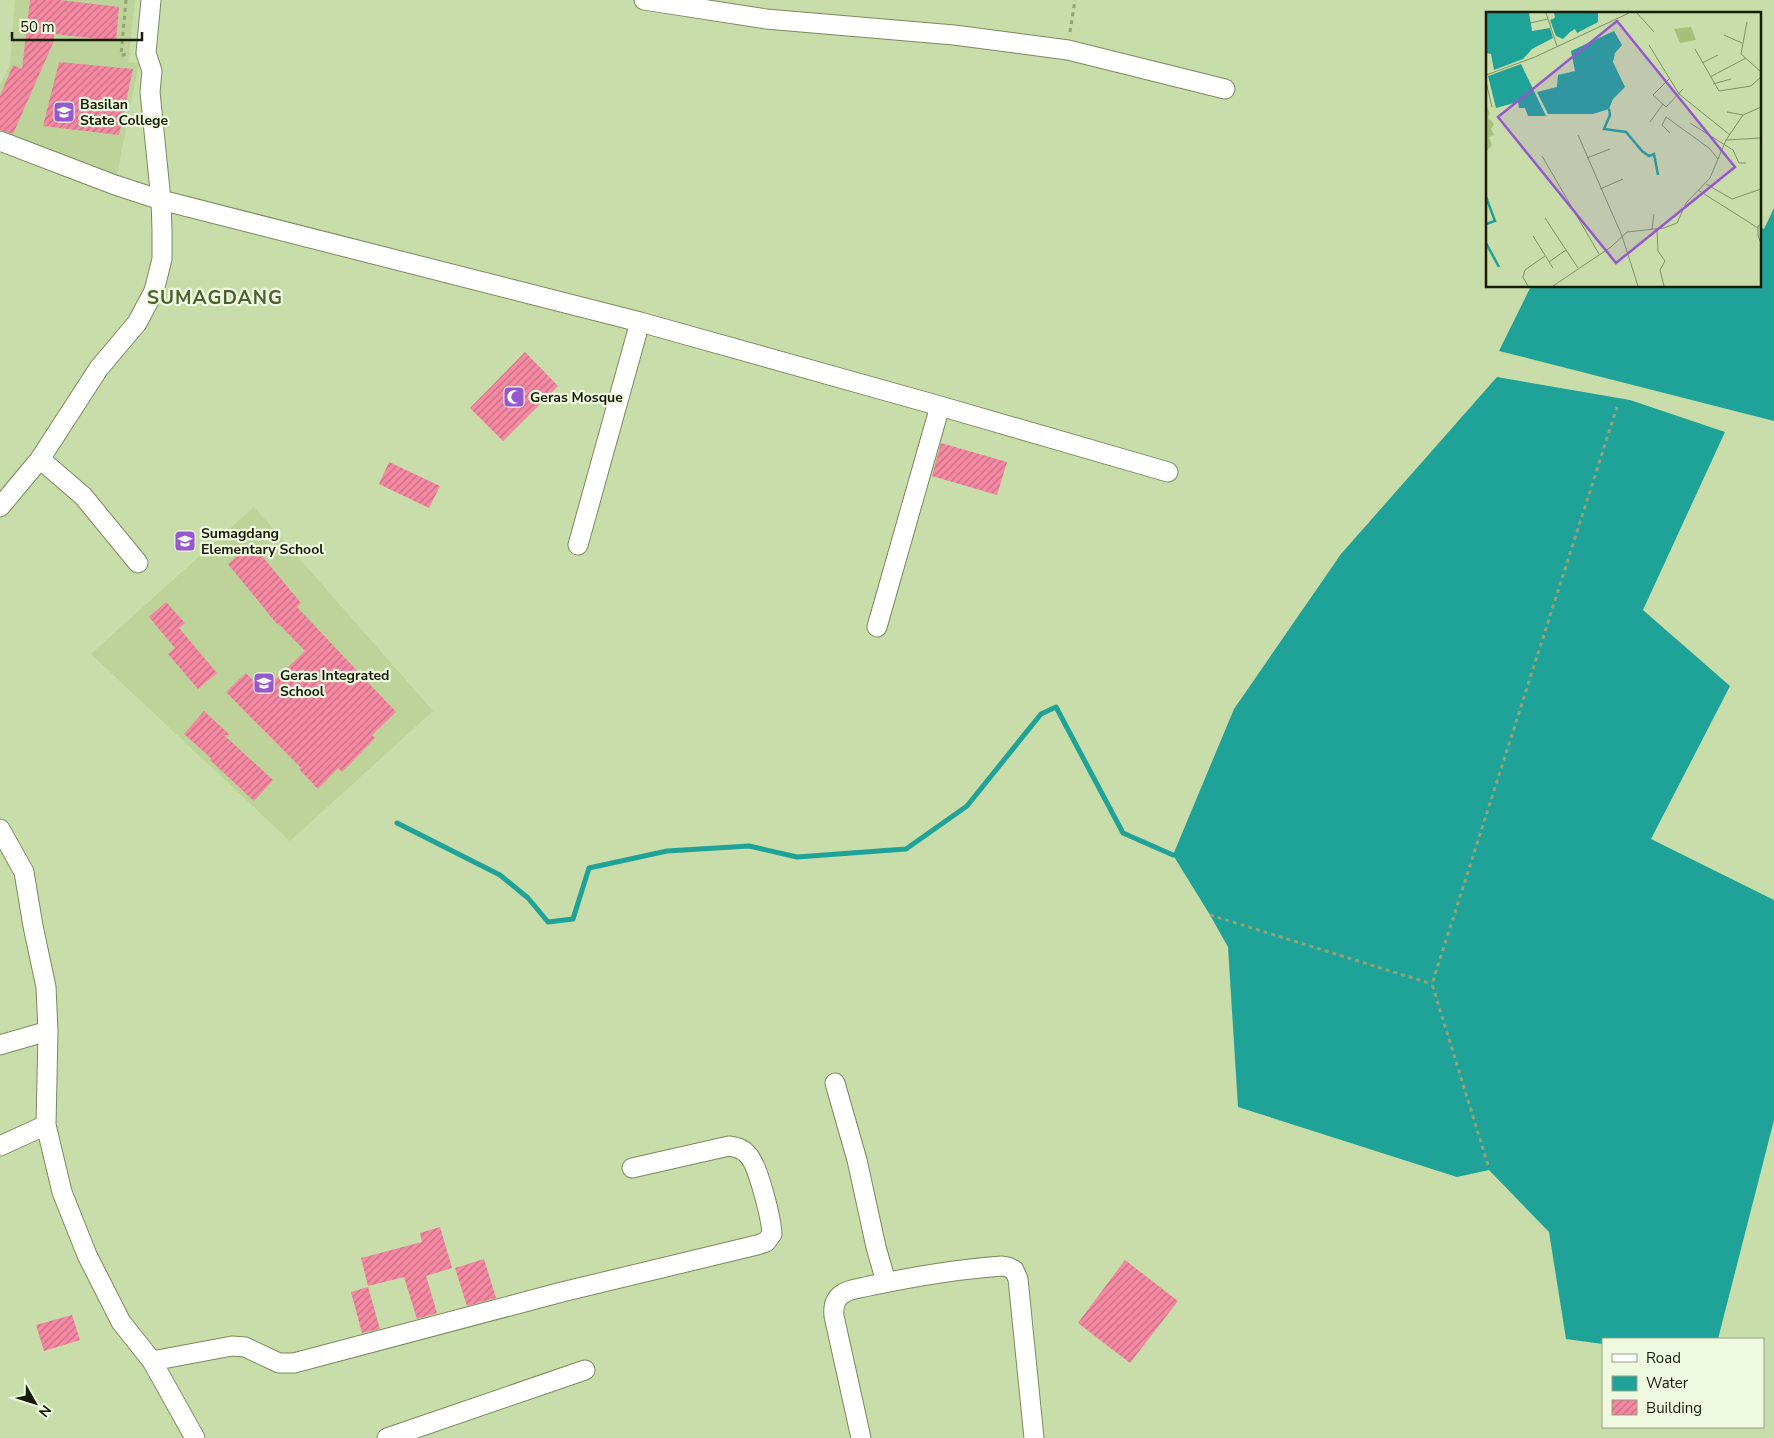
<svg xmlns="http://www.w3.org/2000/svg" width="1774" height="1438" font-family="'Nunito Sans',sans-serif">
<defs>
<pattern id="building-hatch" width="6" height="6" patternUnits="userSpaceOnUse" patternTransform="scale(1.25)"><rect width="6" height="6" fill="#f588a2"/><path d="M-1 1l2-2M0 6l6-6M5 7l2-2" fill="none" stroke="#c56e82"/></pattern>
</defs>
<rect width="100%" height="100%" fill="#c8dda9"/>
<path fill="#bdd399" d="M15,0H135L128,62L139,63L115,185L0,140V85L10,65Z
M254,507L433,711L290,841L91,654Z"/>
<path fill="#1fa297" d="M1774,208V421L1499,351L1531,286H1760V227L1764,229Z
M1497,377L1630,400L1725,432L1643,610L1730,686L1651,839L1774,900V1120L1718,1339H1603V1344L1566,1339L1549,1232L1489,1170L1457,1177L1238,1107L1228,947L1210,915L1173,855L1234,709L1341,554Z"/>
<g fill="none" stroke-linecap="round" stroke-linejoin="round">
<path stroke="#1fa297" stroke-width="5" d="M397,823L500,875L528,898L548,922L573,919L589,868L667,851L749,846L797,857L906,849L967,806L1041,714L1056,707L1123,833L1173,855"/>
</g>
<path fill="url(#building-hatch)" d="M30,0H60L119,7L116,41L54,34L53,43L13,134L0,130V96L13,65L22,69Z
M59,62L133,69L119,135L43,126Z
M525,352L558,386L503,441L470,408Z
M941,443L1007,462L997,495L932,476Z
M389,462L440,486L429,508L379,484Z
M252,544L301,603L297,607L396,712L372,735L375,738L342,772L338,768L318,789L299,769L301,768L226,692L246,673L263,691L305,651L278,623L277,624L228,564Z
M166,602L185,623L179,628L217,673L198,689L168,654L175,648L149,617Z
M204,711L230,735H224L273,780L254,801L210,760L211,758L184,734Z
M440,1227L452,1268L426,1276L437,1313L417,1319L404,1277L368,1286L361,1258L422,1242L420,1233Z
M484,1259L496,1298L467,1306L455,1268Z
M1125,1260L1178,1301L1130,1363L1078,1323Z
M368,1287L380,1329L362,1333L351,1292Z
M72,1315L80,1340L44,1351L36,1325Z"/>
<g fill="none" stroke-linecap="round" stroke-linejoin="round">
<g stroke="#798b5b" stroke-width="21">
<path id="minor" d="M644,0L766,19L954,35L1068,50L1225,89
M0,141L115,185L161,200L640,322L940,406L1168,472
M40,459L83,496L138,563
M0,507L40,459L99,368L137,323L154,291L162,259V230L161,200L150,92L152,71L146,53L151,0
M578,545L640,322
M877,627L940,406
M0,829L24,872L33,926L46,987L48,1031L46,1125L62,1192L87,1255L121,1322L152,1361L195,1438
M0,1045L48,1031
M835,1083L857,1160L876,1247L886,1282
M0,1146L46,1125
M152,1361L232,1346L245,1347L279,1363H294L562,1292L757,1245L766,1242L772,1234C771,1218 758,1163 747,1154C742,1148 736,1147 729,1146L632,1168
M387,1438L585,1370
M861,1438L834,1316C833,1307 835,1298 844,1293C850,1289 862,1288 869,1286C912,1277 958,1269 1002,1266L1008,1267L1014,1270L1018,1279L1034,1438"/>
</g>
<path stroke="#92a378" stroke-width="3" stroke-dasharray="4 4" stroke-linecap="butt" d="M126,0L121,55L130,54
M1070,32L1075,0
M1210,915L1432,984
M1488,1165L1432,984L1617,407"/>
<use href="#minor" stroke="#fff" stroke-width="19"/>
</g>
<defs>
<g id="university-square" transform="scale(1.125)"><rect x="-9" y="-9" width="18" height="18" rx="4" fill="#9658cf" stroke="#eff9df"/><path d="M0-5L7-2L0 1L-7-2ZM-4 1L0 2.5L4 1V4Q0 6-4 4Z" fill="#fff"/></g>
<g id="mosque-square" transform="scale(1.125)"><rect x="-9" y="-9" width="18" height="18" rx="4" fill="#9658cf" stroke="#eff9df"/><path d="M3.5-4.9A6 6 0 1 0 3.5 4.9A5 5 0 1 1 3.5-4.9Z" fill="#fff"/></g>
<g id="school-square" transform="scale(1.125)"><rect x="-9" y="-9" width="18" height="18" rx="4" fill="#9658cf" stroke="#eff9df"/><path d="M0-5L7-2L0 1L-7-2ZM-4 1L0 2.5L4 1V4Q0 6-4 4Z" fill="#fff"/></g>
</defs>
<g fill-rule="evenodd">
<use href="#university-square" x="64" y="112"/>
<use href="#mosque-square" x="514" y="397"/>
<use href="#school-square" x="185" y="541"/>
<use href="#school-square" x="264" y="683"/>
</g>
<g text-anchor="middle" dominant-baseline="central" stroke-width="4.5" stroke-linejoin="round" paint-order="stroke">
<g font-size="14" font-weight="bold" fill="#151c08" stroke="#eff9df" text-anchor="start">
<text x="80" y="104">Basilan<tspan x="80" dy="16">State College</tspan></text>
<text x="530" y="397">Geras Mosque</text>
<text x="201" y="533">Sumagdang<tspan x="201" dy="16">Elementary School</tspan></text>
<text x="280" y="675">Geras Integrated<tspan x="280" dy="16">School</tspan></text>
</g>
<g font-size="19" font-weight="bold" letter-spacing="1" fill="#4d5e30" stroke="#eff9df">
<text x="215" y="298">SUMAGDANG</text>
</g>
</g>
<g transform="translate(1486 12)">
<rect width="275" height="275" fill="#c8dda9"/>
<path d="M0,92L4,102L2,105L8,112L5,117L8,123L3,125L6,133L0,140Z" fill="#a5c079"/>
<path d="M205,15L210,28L194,31L188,17Z" fill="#a5c079"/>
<path d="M0,1H43L46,19L64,16L67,26L46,37L37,47L8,58L5,42L0,41ZM68,1H112V10L91,21L89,17L84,20L77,27L70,24L64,8L69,6ZM128,19L136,33L129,41L127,50L139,75L127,87L123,97L107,102H62L51,80L71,75L72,63L89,59L85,39ZM35,52L60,104H42L39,96H33L32,90L10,96L2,64Z" fill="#1fa297"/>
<path fill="none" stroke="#1fa297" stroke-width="2.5" d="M123,97L124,103L118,117L140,120L156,139L163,144L168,142L172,163M0,185L9,209L0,212M0,231L13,255"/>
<path fill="none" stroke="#809069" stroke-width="1" d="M60,1L71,34M151,1L168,20M261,10L255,42L275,60M44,11L62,7M238,23L256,31M163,33L193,82L244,123M209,37L233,79L265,74L275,65M216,51L232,43M0,63L49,45L143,1M224,65L260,46M183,67L167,83L180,95L197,77M0,70L6,95M227,72L245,67M241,100L257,103M164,110L177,92M204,111L247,138L253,151H260M184,121L176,113L180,105L223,136L232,147M92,123L136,224L152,274M240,128L275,126M56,144L113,242M101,146L124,137M220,172L246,187L275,177M114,177L137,167M212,178L272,216M59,206L92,256M275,212L272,214V223L275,232M166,217L168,202M171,217L172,239L179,249L174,258L178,274M47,224L67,256M63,250L80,238M42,274L37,265L39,258L59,244M67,274L125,235L141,220L178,216L191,211L200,191L224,166L240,128L257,103L275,95"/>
<path fill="#9658cf" fill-opacity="0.15" stroke="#9658cf" stroke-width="2.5" d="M131,9L249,155L130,251L12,105Z"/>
<rect width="275" height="275" fill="none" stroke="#151c08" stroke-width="2.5"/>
</g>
<rect x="1602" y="1338" width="162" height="90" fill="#eff9df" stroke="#98a189"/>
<rect x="1612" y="1354" width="25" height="8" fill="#ffffff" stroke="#98a189"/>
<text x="1646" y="1363" font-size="15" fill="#151c08">Road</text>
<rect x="1612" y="1376" width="25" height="15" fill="#1fa297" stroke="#98a189"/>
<text x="1646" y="1388" font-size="15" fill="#151c08">Water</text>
<rect x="1612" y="1400" width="25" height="15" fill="url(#building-hatch)" stroke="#98a189"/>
<text x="1646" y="1413" font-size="15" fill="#151c08">Building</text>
<g transform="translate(35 1403) rotate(129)" stroke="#eff9df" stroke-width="4" paint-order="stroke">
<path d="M0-4L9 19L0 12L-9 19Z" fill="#151c08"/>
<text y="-8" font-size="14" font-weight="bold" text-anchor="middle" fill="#151c08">N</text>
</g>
<path d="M12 32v8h130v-8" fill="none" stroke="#151c08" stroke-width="2.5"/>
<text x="20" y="32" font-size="15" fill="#151c08" stroke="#eff9df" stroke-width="4" paint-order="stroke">50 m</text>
</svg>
